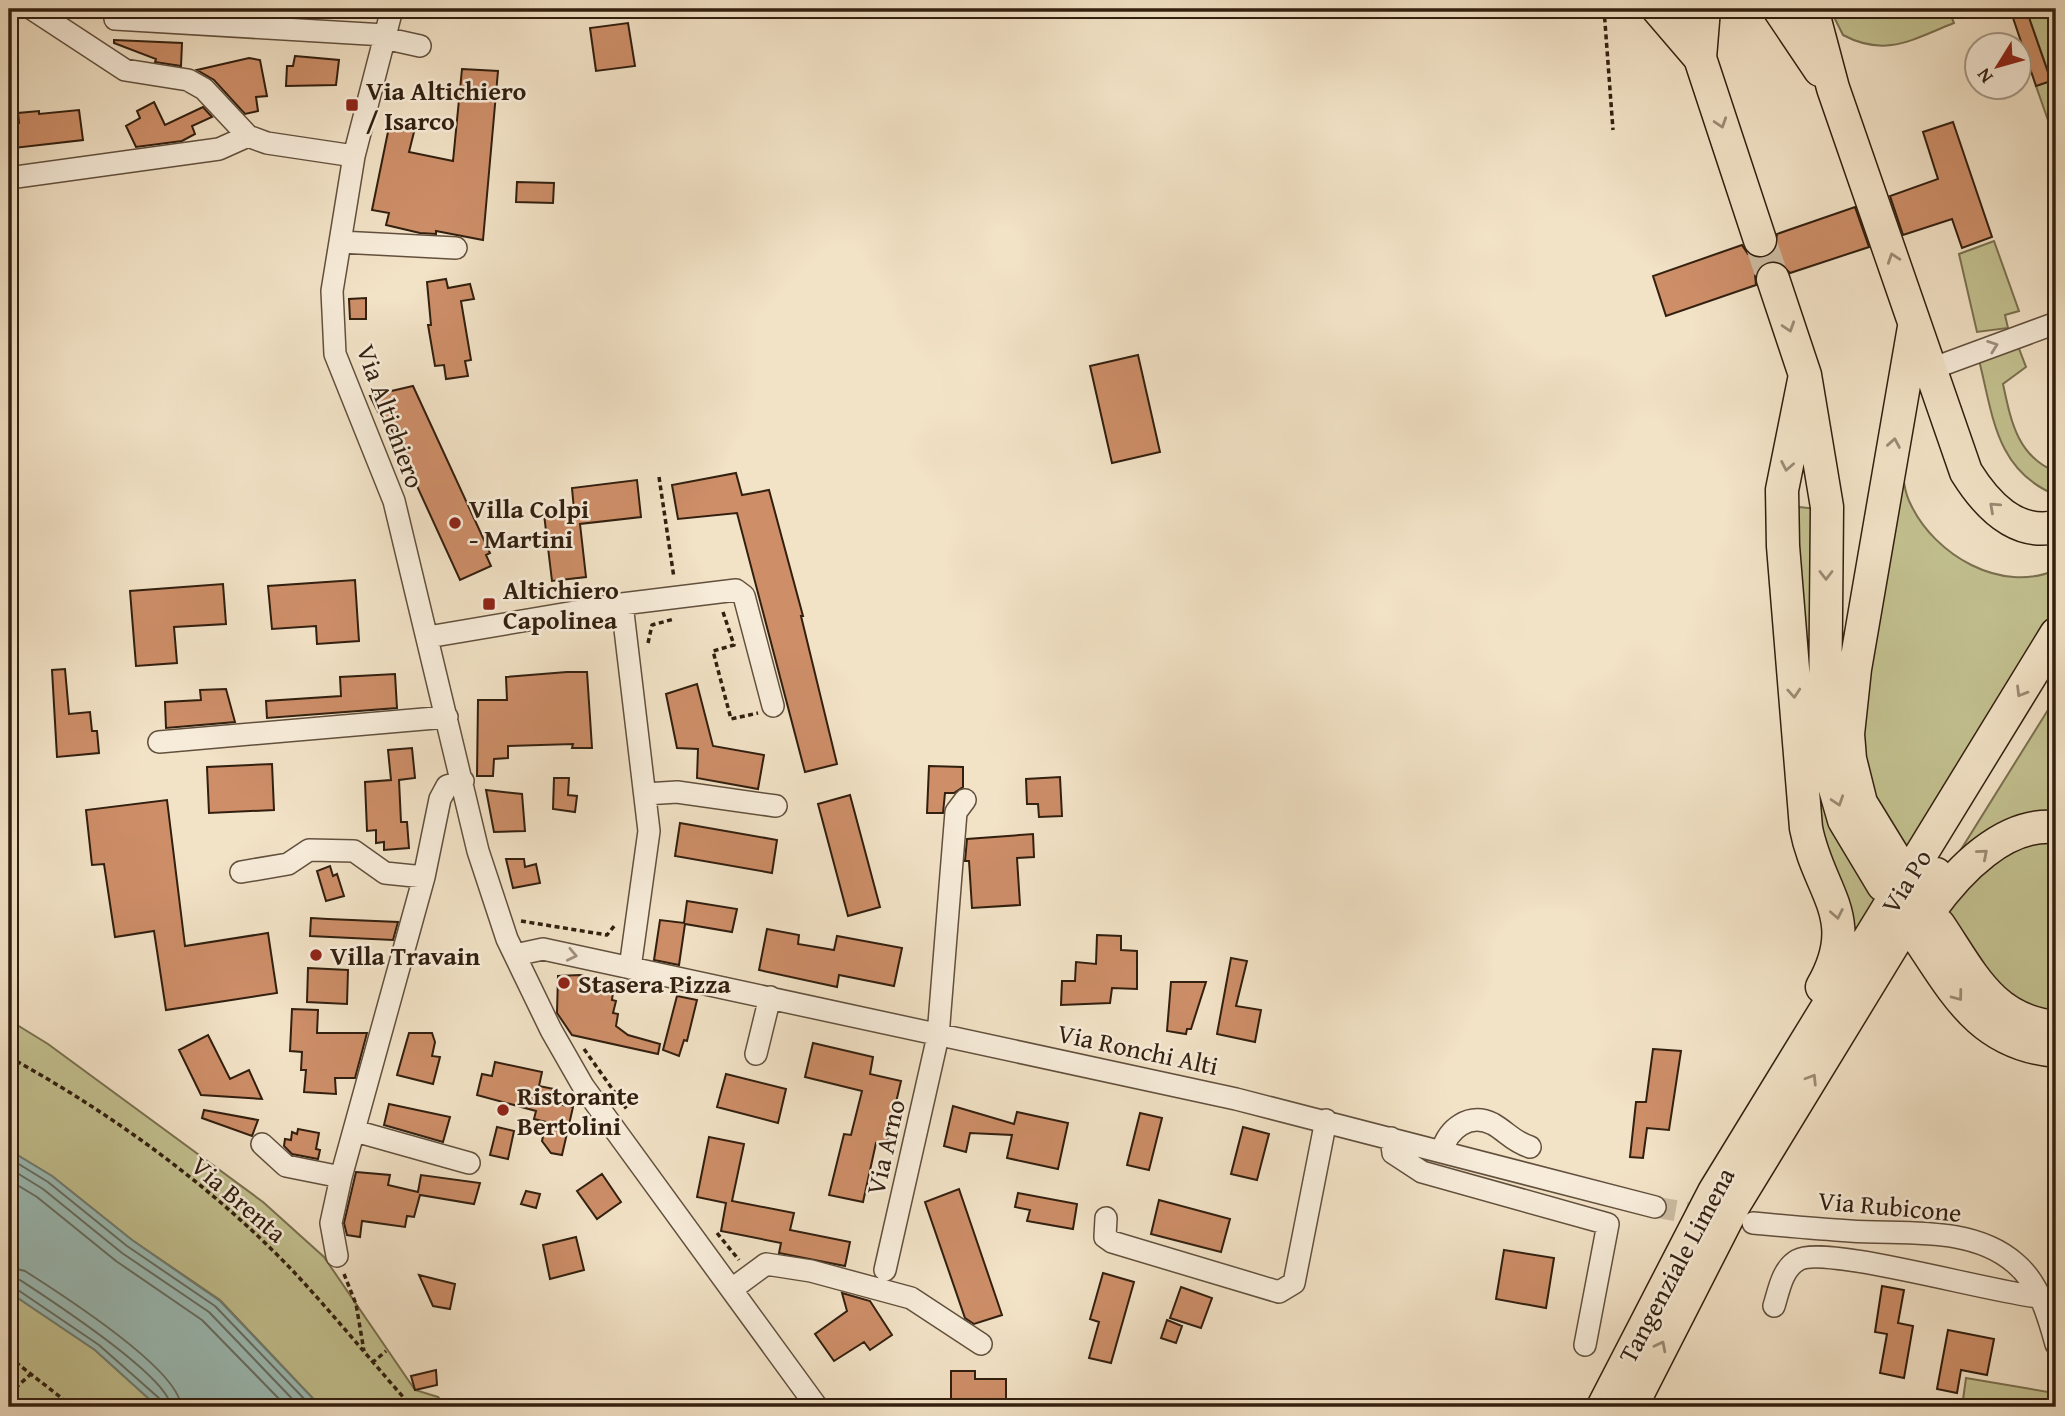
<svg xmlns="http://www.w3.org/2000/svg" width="2065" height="1416" font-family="'Gentium Book Plus',serif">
<rect width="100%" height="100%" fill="#f2e2c6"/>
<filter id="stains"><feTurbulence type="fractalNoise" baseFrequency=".00286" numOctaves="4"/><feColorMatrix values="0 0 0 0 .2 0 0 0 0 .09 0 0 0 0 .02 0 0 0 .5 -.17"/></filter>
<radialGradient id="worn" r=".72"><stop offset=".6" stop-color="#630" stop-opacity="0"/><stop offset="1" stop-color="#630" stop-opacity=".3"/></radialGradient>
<path fill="#c3c190" stroke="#7a7050" stroke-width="2" d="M1830,9H1948L1954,23C1913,39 1886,58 1843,35Z
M2026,9H2056V143L2036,86L2051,80Z
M1994,241L2019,311L2005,315L2008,328L1977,332L1959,254Z
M2018,346L2026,367L2003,384C2011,421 2017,456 2056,472V495C1996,471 1993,416 1979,360Z
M1902,457C1903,473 1903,490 1911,505C1935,555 2001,594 2056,570V605L1906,861L1879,817L1859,748Z
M1799,507L1817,509L1877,899L1856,933L1826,872L1788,550Z
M2056,697V815L1957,856Z
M2056,838V1018L2008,1003L1939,914L1990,860L2016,844Z
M9,1020L48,1044L263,1202L324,1257L415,1390L438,1397L447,1407H321L220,1300L132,1240L52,1176L9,1150Z
M9,1292L95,1350L158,1407H9Z
M1966,1378L2054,1393L2056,1407H1962Z"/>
<path fill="#9bbdb8" stroke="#717e74" stroke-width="2" d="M9,1150L52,1176L132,1240L220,1301L321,1407H158L95,1350L9,1292Z"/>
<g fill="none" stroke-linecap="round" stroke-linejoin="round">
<path stroke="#666e64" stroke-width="2" d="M9,1158L48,1182L127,1246L215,1306L312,1407
M9,1168L43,1189L122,1253L209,1312L300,1407
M9,1180L37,1197L116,1261L202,1320L287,1407
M9,1267L25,1271C58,1292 180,1370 181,1407
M9,1278L20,1280C49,1299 169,1377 171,1407
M9,1286L15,1288L99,1345L160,1399L162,1407"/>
</g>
<path fill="#cd8e68" stroke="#321f0f" stroke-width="2" d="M2010,9H2026L2051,81L2036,86Z
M628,23L635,66L596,71L590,28Z
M114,40L182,43L181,66L155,62L156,59L114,43Z
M295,56L339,60L336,85L286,86L287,66H293Z
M249,58L260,60L267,96L256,97L258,111L245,114L214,80L197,70Z
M462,69L498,71L483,240L436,231V234L420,233L386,225L389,213L372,210L390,122L415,128L409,152L453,161Z
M154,102L165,125L203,107L212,117L192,126L195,134L182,141L136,147L126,126L140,118L137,111Z
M79,110L83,140L14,148L11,124L19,123L18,113L39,111V114Z
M1953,122L1992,237L1962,248L1952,219L1903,235L1890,196L1938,179L1923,132Z
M517,182L554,183L553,203L516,202Z
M1855,207L1869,247L1790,273L1777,261L1767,262L1755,275L1756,285L1666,316L1653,276L1742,245L1748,254L1765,258L1774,252L1777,234Z
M446,279L448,288L470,284L474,299L461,301L471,360L465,361L468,376L446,379L444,365L435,366L428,325H431L427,282Z
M366,298V319H350L349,299Z
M1138,355L1160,452L1112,463L1090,366Z
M413,386L490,553L486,555L491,566L460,580L385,416L381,418L370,396Z
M736,473L742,495L769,490L803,616H801L837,764L805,772L737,513L678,519L672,485Z
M637,480L641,517L580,524L586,577L552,581L544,514L574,510L572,488Z
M355,580L359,641L317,644L316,626L272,629L268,586Z
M223,584L226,624L174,627L177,663L136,666L130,591Z
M65,669L69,714L90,712L92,731H97L99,753L57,757L52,670Z
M567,672H587L592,748H572L573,744L508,746V758L494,759L493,776H477L478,700H507L506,677Z
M395,674L397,708L267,718L266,701L341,696L340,677Z
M697,684L713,746L764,755L758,789L697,778L698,749L677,748L666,694Z
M226,689L235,722L166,728L165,702L201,700L200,690Z
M412,748L415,778L399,780L401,822H407L409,848L384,850V842L376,843V830L367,831L365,782L391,780L388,750Z
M272,764L274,810L209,813L207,767Z
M929,766L963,767V787L954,793H945L943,813H927Z
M1060,777L1062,816L1039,817L1038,804H1027L1026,779Z
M554,778H569L568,795L577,796L575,812L553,809Z
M486,790L522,794L525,831L494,832Z
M850,795L880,907L848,916L818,804Z
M167,800L185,946L268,933L277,993L166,1010L154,931L115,937L104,864L92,865L86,810Z
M680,823L777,840L772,873L675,856Z
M1033,834L1034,857L1017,858L1020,905L972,908L969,861H965L967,839Z
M506,859H524L525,867L536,864L540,883L513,888Z
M330,866L333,876L337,874L344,896L326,901L317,871Z
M687,901L737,909L732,932L685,924L679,965L654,960L660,920L684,923Z
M311,918L328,919L398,922L393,940L310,936Z
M767,929L799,935L798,944L834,950L837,936L902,948L894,986L839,975L837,987L759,970Z
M1097,935L1121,936V950L1137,951V989L1112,988L1110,1003L1061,1005L1062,981H1075L1076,962L1096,964Z
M1231,958L1247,961L1236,1006L1261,1010L1255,1042L1217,1034Z
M308,968L348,970L347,1004L307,1002Z
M580,975L614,984L612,1000L616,1001L613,1013L618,1014L616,1026L628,1035L660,1044L658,1054L572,1035L557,1013L558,976Z
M1171,982H1206L1191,1029H1187L1186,1034L1167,1031Z
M677,996L697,1000L687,1041L684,1040L679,1056L663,1050Z
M292,1009L318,1010L317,1033H367L355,1078H335L336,1094L304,1092L306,1070H301L302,1052L290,1051Z
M409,1033H432L435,1042L432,1056L440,1057L433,1084L397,1075Z
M208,1035L230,1079L249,1070L262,1099L201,1095L179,1050Z
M813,1043L873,1057L870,1074L901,1081L886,1145L876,1143L863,1202L829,1195L844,1134L851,1135L862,1091L805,1077Z
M1653,1049L1681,1051L1669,1130L1647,1128L1643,1158L1630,1157L1636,1102H1646Z
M495,1062L542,1072L539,1086L554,1089L551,1103L573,1107L562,1155L551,1153L542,1141L546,1122L534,1119L536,1111L477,1095L482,1074L492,1076Z
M726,1074L786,1089L778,1123L717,1107Z
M389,1104L450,1117L443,1142L384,1125Z
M953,1106L1014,1124L1017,1112L1068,1123L1058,1169L1007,1158L1012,1135L970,1133L966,1152L944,1146Z
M204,1110L258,1120L252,1136L202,1118Z
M1140,1113L1162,1118L1149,1170L1127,1165Z
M497,1127L514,1131L508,1159L490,1155Z
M1243,1127L1269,1134L1257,1180L1231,1174Z
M298,1129L319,1133L316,1149L320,1150L318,1159L292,1154L284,1146L285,1139L291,1140L292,1132L297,1134Z
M709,1137L744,1144L732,1201L794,1213L790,1230L850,1242L845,1266L779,1253L781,1243L721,1231L726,1203L697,1197Z
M356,1172L390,1175L388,1185L418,1192L421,1175L480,1183L474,1204L420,1195L414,1217L407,1216L405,1227L362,1221L360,1237L347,1235L344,1223Z
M602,1174L621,1202L597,1219L577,1191Z
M959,1189L1002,1315L974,1324L965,1318L925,1202Z
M526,1191L540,1194L536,1208L521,1204Z
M1018,1193L1077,1204L1073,1229L1027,1221L1030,1210L1015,1207Z
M1159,1200L1230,1219L1221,1252L1151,1234Z
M576,1237L584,1270L550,1279L543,1245Z
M1504,1250L1554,1258L1546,1308L1496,1299Z
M1103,1273L1134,1282L1111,1363L1089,1358L1099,1322L1090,1319Z
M419,1275L455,1284L450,1309L433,1306Z
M1882,1286L1904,1290L1898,1323L1913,1326L1904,1378L1880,1373L1887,1334L1875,1332Z
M1181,1287L1212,1298L1201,1328L1170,1318Z
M842,1293L870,1301L892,1335L870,1350L864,1342L834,1361L815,1334L847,1311Z
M1167,1320L1182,1326L1176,1343L1161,1338Z
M1948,1330L1994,1339L1987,1375L1961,1370L1957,1393L1937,1389Z
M436,1370L437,1385L415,1390L411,1376Z
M951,1371H975V1379H1006V1400L951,1401Z"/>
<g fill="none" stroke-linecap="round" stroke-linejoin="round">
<path stroke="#ccbba1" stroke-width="21" stroke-dasharray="21 10" stroke-linecap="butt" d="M1655,1207L1711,1217"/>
<path stroke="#ccbba1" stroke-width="32" stroke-dasharray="32 16" stroke-linecap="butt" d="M1760,240L1773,279"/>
<g stroke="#62503d" stroke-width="24">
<path id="minor" d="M32,9L125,70L188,80L204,89L248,136L267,143L354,156
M392,9L354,156L340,242L332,291L335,354L394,501L478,851L507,939L551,1030L583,1086L817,1407
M115,19L385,35
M384,38L420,46
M9,178L219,149L248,136
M340,242L456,248
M1931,369L2056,323
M622,604L649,831L630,968
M428,637L622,604L736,590L744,596L773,706
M159,742L447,717
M645,794L677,792L776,806
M241,872L288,864L309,850L354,851L385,873L424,877
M515,955L543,949L1236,1099L1655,1207
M756,1054L770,997
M355,1131L469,1163
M1391,1138L1393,1153L1422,1172L1608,1224L1585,1345
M262,1144L286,1166L341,1177
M1442,1151C1448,1129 1469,1112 1493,1124C1507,1132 1512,1141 1530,1147
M1106,1218L1105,1237L1112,1242L1279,1292L1294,1283L1326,1120
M1753,1223C1785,1226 1817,1229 1850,1231C1904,1235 1971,1225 2015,1263C2039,1283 2048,1315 2056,1344
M337,1256L331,1223L341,1177L424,877L440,799L447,786L463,781
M885,1270L938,1036L956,812L965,800
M732,1289L766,1264L811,1271L911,1298L981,1344
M1774,1306C1779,1290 1782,1269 1798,1260C1825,1244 2003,1296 2047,1298"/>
</g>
<g stroke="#321f0f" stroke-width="35">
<path id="highway" d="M1658,9L1700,58L1760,240
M1779,9L1820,70
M1812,9L1833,88L1966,472C1986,504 2015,536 2056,527
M1700,58L1704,9
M1773,279L1805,375L1827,507L1825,719L1829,768L1844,820L1883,885
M1805,375L1782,490L1783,546L1806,828C1818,892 1862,917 1822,987
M1899,865L1861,803L1850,759L1848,734L1855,669L1914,327
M1930,910C1958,871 2004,822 2056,827
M1939,925C1972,974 1992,1021 2056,1027
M1919,939C1957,996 1982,1044 2056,1051
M1603,1407L1714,1192L2056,634
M1631,1407L1734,1205L1936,874"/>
</g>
<path stroke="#321f0f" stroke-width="3.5" stroke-dasharray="5 3.5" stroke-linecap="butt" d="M1604,9L1613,130
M659,477L674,578
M723,612L734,645L713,651L731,719L758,713
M648,643L652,625L674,619
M521,921L607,935L615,925
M584,1049L628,1111
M9,1057C111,1113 212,1186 293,1271C334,1315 372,1362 412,1407
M717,1233L739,1260
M344,1274L356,1304L364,1351
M9,1357L73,1407
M372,1363L386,1351
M9,1394L32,1373
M9,1404L13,1407"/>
<use href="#minor" stroke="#f7ecda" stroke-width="21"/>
<use href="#highway" stroke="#f2e2c6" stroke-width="32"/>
</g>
<defs><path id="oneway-chevron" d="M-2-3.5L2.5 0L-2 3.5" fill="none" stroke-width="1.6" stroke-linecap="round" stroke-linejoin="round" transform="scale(1.75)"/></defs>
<g stroke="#9c8a74">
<use href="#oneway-chevron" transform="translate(1721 123) rotate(72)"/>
<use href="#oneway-chevron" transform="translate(1893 258) rotate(-109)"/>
<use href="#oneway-chevron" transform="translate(1789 327) rotate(72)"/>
<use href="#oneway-chevron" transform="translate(1894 443) rotate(-80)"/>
<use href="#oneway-chevron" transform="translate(1787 466) rotate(101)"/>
<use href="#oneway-chevron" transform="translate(1994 507) rotate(-138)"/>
<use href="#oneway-chevron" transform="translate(1826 575) rotate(90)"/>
<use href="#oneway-chevron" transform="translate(2021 692) rotate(121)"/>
<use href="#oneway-chevron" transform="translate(1794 693) rotate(86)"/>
<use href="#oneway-chevron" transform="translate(1838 801) rotate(72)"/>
<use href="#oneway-chevron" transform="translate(1983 854) rotate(-41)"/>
<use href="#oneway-chevron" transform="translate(1837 914) rotate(79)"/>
<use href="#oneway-chevron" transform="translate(1958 996) rotate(53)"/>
<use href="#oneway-chevron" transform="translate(1812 1079) rotate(-58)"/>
<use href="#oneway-chevron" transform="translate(1661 1346) rotate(-63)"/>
</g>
<g stroke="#9e907f">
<use href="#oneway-chevron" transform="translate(1993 346) rotate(-20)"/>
<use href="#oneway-chevron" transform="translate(572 955) rotate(12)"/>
</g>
<g fill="#8f2418" stroke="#f7ecda" stroke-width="2.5">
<rect x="345" y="98" width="14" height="14" rx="3.5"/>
<circle cx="455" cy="523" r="7"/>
<rect x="482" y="597" width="14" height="14" rx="3.5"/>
<circle cx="316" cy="955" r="7"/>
<circle cx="564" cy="983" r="7"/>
<circle cx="503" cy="1110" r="7"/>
</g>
<g text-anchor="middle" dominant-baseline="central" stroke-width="5" stroke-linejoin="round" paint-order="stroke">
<g font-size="26" font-weight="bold" fill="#321f0f" stroke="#f7ecda" text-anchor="start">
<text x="366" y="90">Via Altichiero<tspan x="366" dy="30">/ Isarco</tspan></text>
<text x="469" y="508">Villa Colpi<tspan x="469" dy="30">- Martini</tspan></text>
<text x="503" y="589">Altichiero<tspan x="503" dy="30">Capolinea</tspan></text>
<text x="330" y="955">Villa Travain</text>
<text x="578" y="983">Stasera Pizza</text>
<text x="517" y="1095">Ristorante<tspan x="517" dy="30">Bertolini</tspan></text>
</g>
<g font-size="26" fill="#321f0f" stroke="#f7ecda">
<text transform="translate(391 416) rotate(70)">Via Altichiero</text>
<text transform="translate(1906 881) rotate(-58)">Via Po</text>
<text transform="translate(1138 1049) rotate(12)">Via Ronchi Alti</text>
<text transform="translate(885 1147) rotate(-77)">Via Arno</text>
<text transform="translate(239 1199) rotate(41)">Via Brenta</text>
<text transform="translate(1890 1206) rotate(5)">Via Rubicone</text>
<text transform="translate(1676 1265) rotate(-62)">Tangenziale Limena</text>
</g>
</g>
<rect width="2065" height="1416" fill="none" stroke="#f2e2c6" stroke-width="35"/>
<rect x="10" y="10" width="2044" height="1395" fill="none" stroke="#321f0f" stroke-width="3.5"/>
<rect x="18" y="18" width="2030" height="1381" fill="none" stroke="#321f0f" stroke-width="2"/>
<g transform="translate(1998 66) rotate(233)"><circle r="33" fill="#f7ecda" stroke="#a89a89" stroke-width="2"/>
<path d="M0-5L12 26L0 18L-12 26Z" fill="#8f2418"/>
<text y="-10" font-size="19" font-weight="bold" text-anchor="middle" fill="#321f0f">N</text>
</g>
<rect width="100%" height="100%" filter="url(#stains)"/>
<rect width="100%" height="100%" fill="url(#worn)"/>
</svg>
